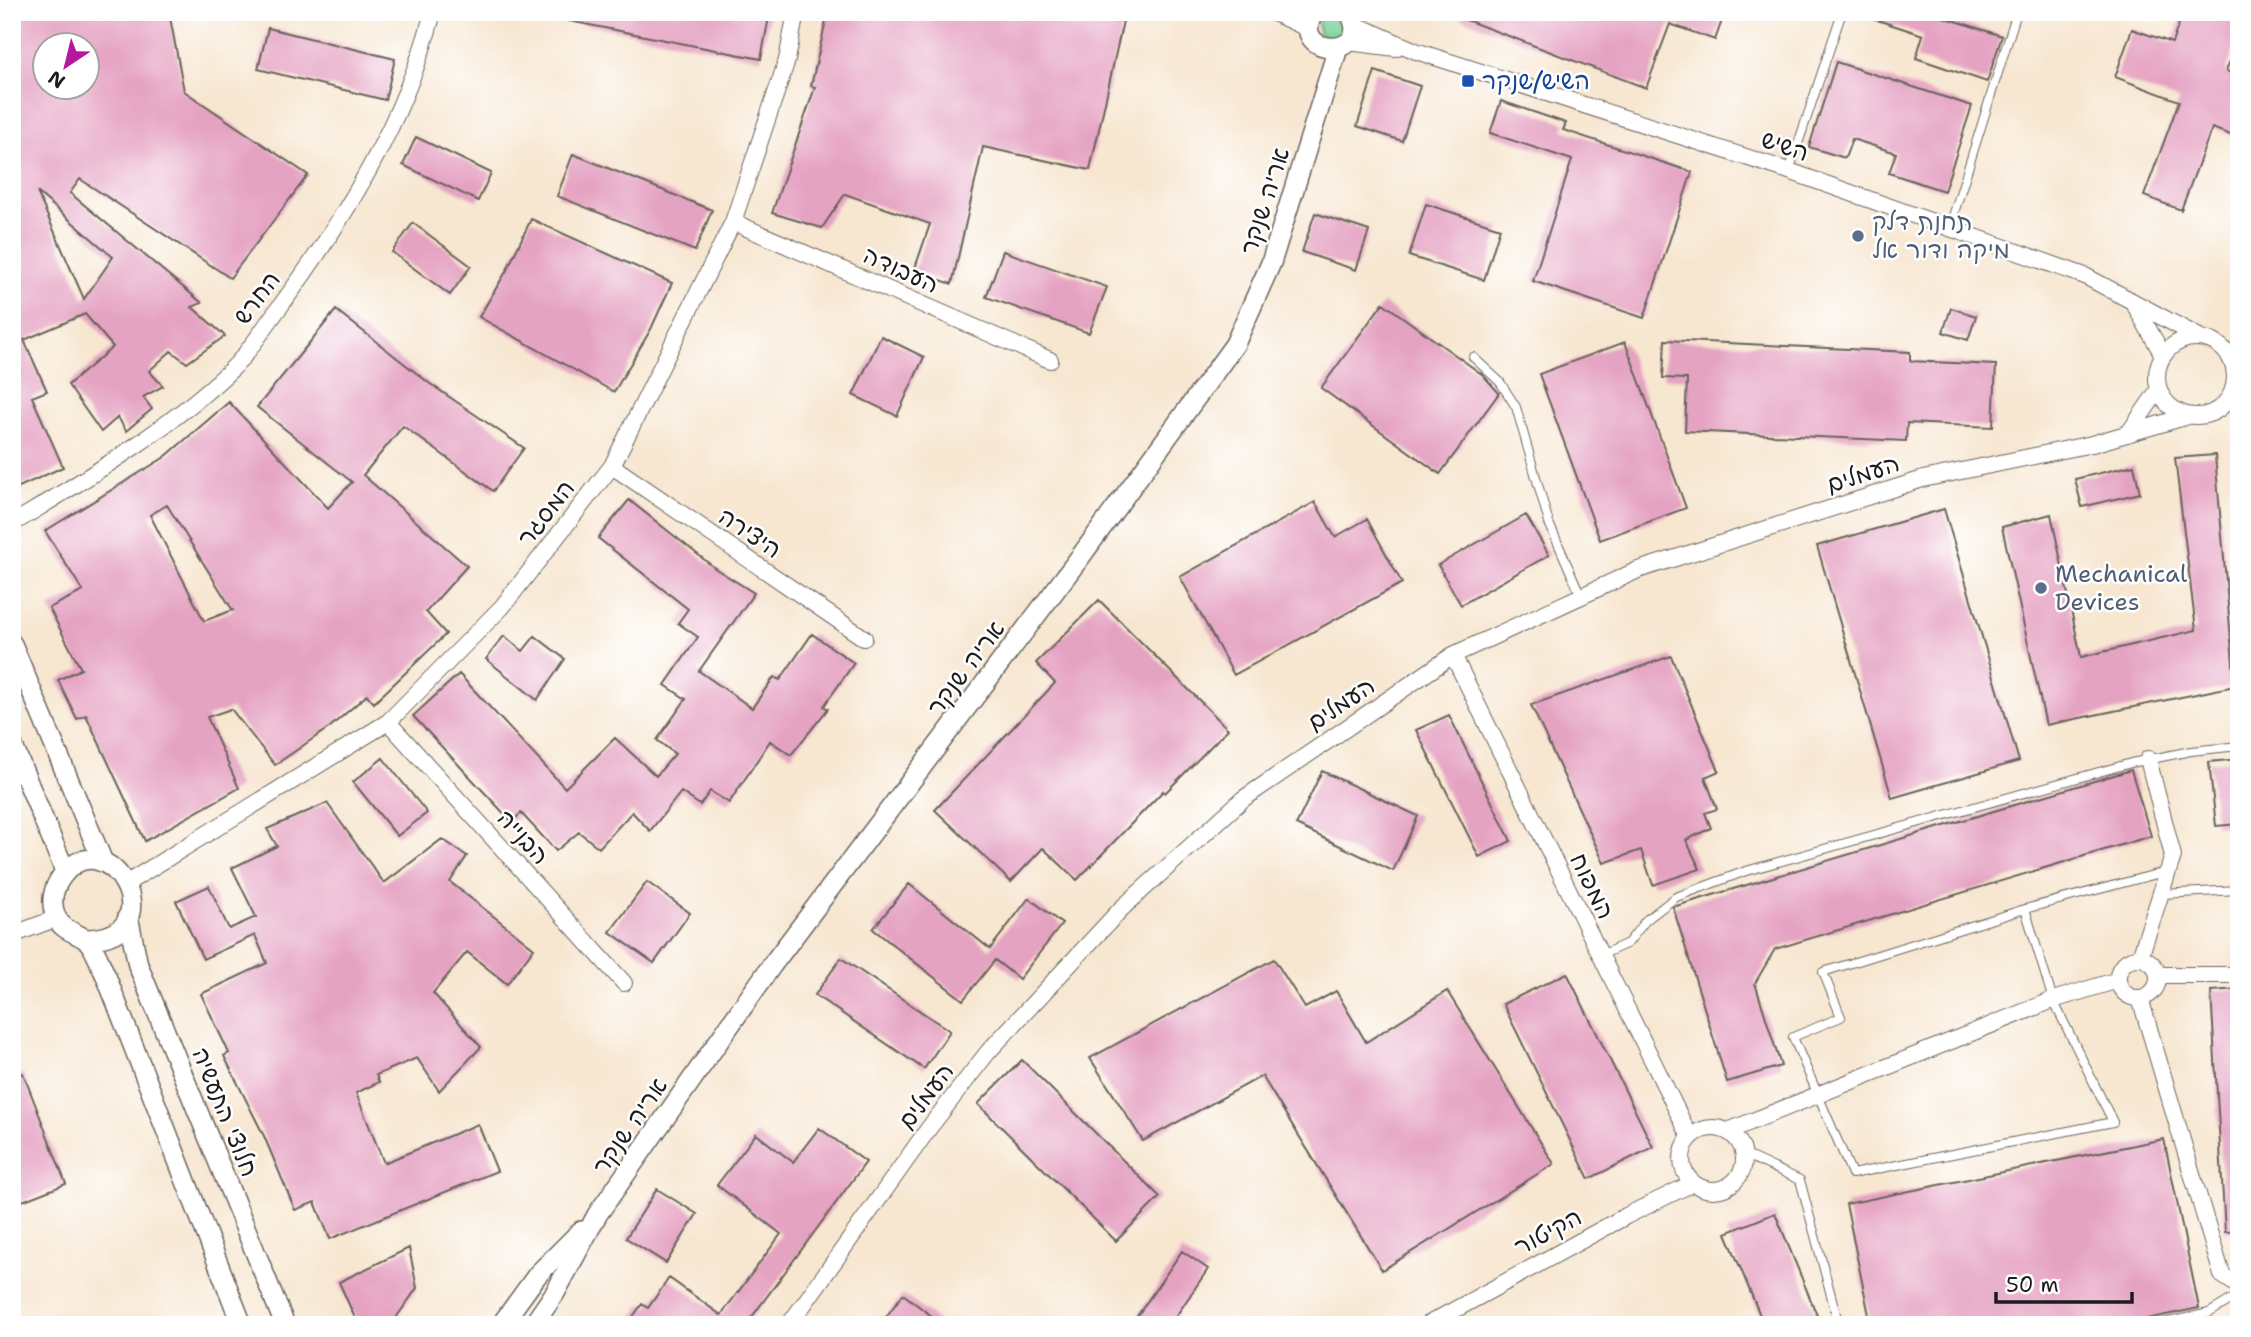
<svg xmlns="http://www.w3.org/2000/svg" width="2251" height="1337" font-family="'Shantell Sans','Playpen Sans Hebrew',sans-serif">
<rect width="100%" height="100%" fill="#fff"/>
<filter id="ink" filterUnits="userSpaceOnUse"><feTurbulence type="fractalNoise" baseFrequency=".0143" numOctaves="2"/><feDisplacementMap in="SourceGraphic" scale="14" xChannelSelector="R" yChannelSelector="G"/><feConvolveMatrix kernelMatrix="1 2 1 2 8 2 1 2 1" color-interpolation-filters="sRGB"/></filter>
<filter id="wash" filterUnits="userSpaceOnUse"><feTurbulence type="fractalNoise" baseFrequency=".00686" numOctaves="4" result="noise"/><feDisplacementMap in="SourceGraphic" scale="28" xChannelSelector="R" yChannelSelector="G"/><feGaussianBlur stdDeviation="1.57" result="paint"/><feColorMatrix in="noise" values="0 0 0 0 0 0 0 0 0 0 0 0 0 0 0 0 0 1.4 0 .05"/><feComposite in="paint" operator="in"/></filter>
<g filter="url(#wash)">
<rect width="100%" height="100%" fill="#f7e6d0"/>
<path fill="#76d097" stroke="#49765a" stroke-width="2" d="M1318 26a14 14 0 1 1 28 0a14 14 0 1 1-28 0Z"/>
<g id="blocks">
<path fill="#e5a3c2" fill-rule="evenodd" d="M12,12H169L184,91L308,175L230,278L80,179L70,193L202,303L192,307L225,336L187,363L171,351L149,371L163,386L143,397L152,409L126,431L118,417L101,432L68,385L113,347L85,314L24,340L47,391L32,397L63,467L17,488L12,478ZM46,46H88V88H46ZM37,192L113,257L84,299Z
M560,12H770L761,59L559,19Z
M828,12H1125L1090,170L983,147L952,284L914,271L930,224L845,194L822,228L772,213L815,87L811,86Z
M1445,12H1725L1715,40L1670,24L1646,88Z
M1863,12H1928L2002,36L1987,82L1916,58L1923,35L1862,15Z
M2183,12H2239V34L2226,71L2239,76V138L2212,128L2181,210L2144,196L2179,101L2115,77L2132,29L2172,43Z
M268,28L395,59L385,100L258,69Z
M1836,62L1972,106L1944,191L1889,173L1896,153L1852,139L1845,158L1809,147Z
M1375,71L1420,86L1402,141L1357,126Z
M1501,101L1566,123L1563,130L1692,172L1644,318L1533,281L1572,160L1490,133Z
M416,137L491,173L478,201L403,165Z
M573,154L712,210L695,251L557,196Z
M1426,204L1500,228L1484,280L1409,256Z
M1315,213L1369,231L1356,270L1302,252Z
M531,219L672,283L651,329L614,392L479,317L507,270Z
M413,223L471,266L450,295L392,252Z
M1003,251L1107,287L1089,333L986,297Z
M1383,303L1483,375L1499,393L1440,474L1321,388Z
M1951,308L1976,316L1968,340L1943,332Z
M336,310L429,383L524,448L493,491L403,426L363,475L467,566L426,612L446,634L374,703L367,695L330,727L275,765L231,709L207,717L239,788L145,841L86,715L77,719L58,680L81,669L49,608L83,591L45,531L165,457L229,402L328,508L352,482L257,407ZM167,505L230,606L233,610L204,621L150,515Z
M881,336L924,357L897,416L853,395Z
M1665,340L1910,352V361L1996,365L1993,427L1907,423L1906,441L1685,431L1687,379L1663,378Z
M1625,342L1686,508L1600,540L1539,374Z
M2215,455L2235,686L2046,725L2002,527L2051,514L2081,657L2196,630L2175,458Z
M2134,465L2140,493L2082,507L2075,479Z
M629,500L716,569L754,593L699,671L752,708L774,677L780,680L812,634L854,663L824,706L828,709L791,755L770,741L729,803L710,791L700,805L681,792L650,831L632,812L599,848L579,832L556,851L521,813L512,822L413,716L459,674L565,788L615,738L656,776L675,754L657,740L686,699L665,685L698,637L678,623L688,609L598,538Z
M1315,502L1335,537L1367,519L1402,583L1234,675L1180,577Z
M1944,509L2019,761L1892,798L1817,546Z
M1526,515L1549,555L1461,605L1438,565Z
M1099,600L1228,729L1165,793L1163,791L1077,880L1043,848L1011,882L935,810L1055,683L1036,663Z
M504,636L523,651L535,636L565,659L537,700L486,659Z
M1671,656L1719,771L1705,777L1717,809L1705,813L1711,828L1686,840L1700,869L1653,885L1641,850L1604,863L1531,705Z
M1449,715L1511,841L1479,857L1416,730Z
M383,758L427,813L397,836L353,782Z
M2239,759V824L2216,826L2209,762Z
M2131,770L2151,836L1775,949L1755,983L1781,1066L1727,1082L1673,907Z
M1322,771L1418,816L1393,871L1296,825Z
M327,803L384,883L442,839L467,856L450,882L534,948L507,984L467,952L433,993L481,1047L439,1091L417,1058L376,1075L379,1082L356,1093L384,1163L478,1124L497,1171L330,1239L315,1202L295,1210L264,1136L224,1056L229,1053L201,994L267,963L255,935L203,959L176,901L209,886L229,929L256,917L232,868L277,846L267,829Z
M647,882L690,913L654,963L610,932Z
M909,884L990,949L1029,898L1062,924L1019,979L995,960L963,1000L873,929Z
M841,958L950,1031L924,1069L815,995Z
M1274,959L1305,1008L1336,991L1366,1042L1447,991L1554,1164L1382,1270L1262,1076L1143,1141L1090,1058Z
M1567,973L1653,1147L1589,1179L1503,1004Z
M2239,989V1231L2225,1232L2211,991Z
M1022,1060L1160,1197L1116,1241L978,1104Z
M23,1073L66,1184L12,1205V1078Z
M819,1128L866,1162L746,1325H627L642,1304L648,1308L669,1278L721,1315L781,1234L717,1185L756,1134L793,1162Z
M2164,1139L2199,1308L2119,1325H1871L1846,1204Z
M657,1189L697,1214L666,1263L626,1238Z
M1775,1213L1821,1325H1764L1726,1233Z
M409,1248L417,1288L391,1325H358L339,1282Z
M1182,1251L1208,1269L1170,1325H1131Z
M903,1294L943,1325H880Z"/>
</g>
</g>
<g filter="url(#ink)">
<use href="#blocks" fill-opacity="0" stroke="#69635b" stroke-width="2"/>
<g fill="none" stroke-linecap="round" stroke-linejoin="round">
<g stroke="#69635b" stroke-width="10">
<path id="service" d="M1789,171L1842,12
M1949,229L2017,12
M1473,357L1500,382L1516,407L1549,523L1581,596
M12,782L20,769
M2161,894L2239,890
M2025,909L1823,972L1841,1017L1793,1037L1852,1174L2113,1122L2053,1000L2025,909L2168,871
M1601,955L1628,943L1646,920L1676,897L1746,871L2131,763L2191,751L2239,746
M1744,1154L1800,1180L1839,1325
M203,1324V1325
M2155,1325L2209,1313L2239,1295"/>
</g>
<g stroke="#69635b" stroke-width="18">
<path id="minor" d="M1272,12L1309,29
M1354,24L1416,51L1789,171L2085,276L2201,338
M1348,42L1396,48
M733,222L1050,360
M2133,302L2163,355
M2157 377a39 39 0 1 1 78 0a39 39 0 1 1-78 0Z
M2128,434L2159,389
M612,466L864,638
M12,524C89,477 168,430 234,367C251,350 264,327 279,308C345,219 405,120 433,12
M1453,655L1690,1137
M388,722L624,983
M127,883L388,722L502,607L612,466L733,222L787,60L796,12
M12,935L57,918
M2140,957L2173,856L2148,759
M2118 978a20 20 0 1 1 40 0a20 20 0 1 1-40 0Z
M2159,975H2239
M2140,998L2222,1275L2239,1286
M1682 1159a31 31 0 1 1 62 0a31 31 0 1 1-62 0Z
M1728,1131L2053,1000L2118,980
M789,1325L929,1128L988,1052L1121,909L1243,799L1453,655L1638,570L1923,479L2092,444L2188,416
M1427,1325L1626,1216L1693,1183"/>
</g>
<g stroke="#69635b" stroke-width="22">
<path id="tertiary" d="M1314,12C1286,59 1378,59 1349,12
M12,644L103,862
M12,744L65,871
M128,916L138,965L285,1325
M87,939C177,937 107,816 62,876C53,888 50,903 56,917C63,931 74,931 85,939C94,944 101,967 106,976L242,1325
M501,1325L538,1274L581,1231
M533,1325L555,1293L597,1215L772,965L1081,556L1235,344L1271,263L1338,48"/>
</g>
<use href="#service" stroke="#fff" stroke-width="8"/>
<use href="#minor" stroke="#fff" stroke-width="16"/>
<use href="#tertiary" stroke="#fff" stroke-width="19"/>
</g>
</g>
<rect fill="#1a4fb4" stroke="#fff" stroke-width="2.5" x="1461" y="74" width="14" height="14" rx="3.5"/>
<g fill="#5c6f8a" stroke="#fff" stroke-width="2.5">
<circle cx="1858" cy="236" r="7"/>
<circle cx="2041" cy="588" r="7"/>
</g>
<g text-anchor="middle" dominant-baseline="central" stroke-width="5" stroke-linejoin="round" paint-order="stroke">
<g font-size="24" fill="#164399" stroke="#fff" text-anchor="start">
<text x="1482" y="81">השיש/שנקר</text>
</g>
<g font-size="24" fill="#1c1c1c" stroke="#fff">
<text transform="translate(1785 146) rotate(19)">השיש</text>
<text transform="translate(1265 201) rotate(-72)">אריה שנקר</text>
<text transform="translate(901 270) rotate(24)">העבודה</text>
<text transform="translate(257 298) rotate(-53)">החרש</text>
<text transform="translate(1863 474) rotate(-18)">העמלים</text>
<text transform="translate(546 513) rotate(-52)">המסגר</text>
<text transform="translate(750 533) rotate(34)">היצירה</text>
<text transform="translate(966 668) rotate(-53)">אריה שנקר</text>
<text transform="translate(1341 704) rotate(-34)">העמלים</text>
<text transform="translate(523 837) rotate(48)">הבנייה</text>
<text transform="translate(1592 886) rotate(64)">המפוח</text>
<text transform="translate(926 1096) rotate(-53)">העמלים</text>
<text transform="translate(225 1112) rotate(68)">חלוצי התעשיה</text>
<text transform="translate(630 1126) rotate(-55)">אריה שנקר</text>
<text transform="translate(1548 1232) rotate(-28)">הקיטור</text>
</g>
<g font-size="24" fill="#4e5e75" stroke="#fff" text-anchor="start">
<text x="1872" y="222">תחנת דלק<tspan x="1872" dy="28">מיקה ודור אל</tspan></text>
<text x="2055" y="574">Mechanical<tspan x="2055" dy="28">Devices</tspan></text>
</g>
</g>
<rect width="2251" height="1337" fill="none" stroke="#fff" stroke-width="42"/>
<g transform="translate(66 66) rotate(215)"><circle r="33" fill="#ffffff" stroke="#a4a4a4" stroke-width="2"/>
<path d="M0-5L12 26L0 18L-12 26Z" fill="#b5179e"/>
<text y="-10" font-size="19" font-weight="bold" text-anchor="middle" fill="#1c1c1c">N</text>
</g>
<path d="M1996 1292v10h136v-10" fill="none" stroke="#1c1c1c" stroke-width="3.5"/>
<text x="2006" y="1292" font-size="21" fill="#1c1c1c" stroke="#ffffff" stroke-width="5" paint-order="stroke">50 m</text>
</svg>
